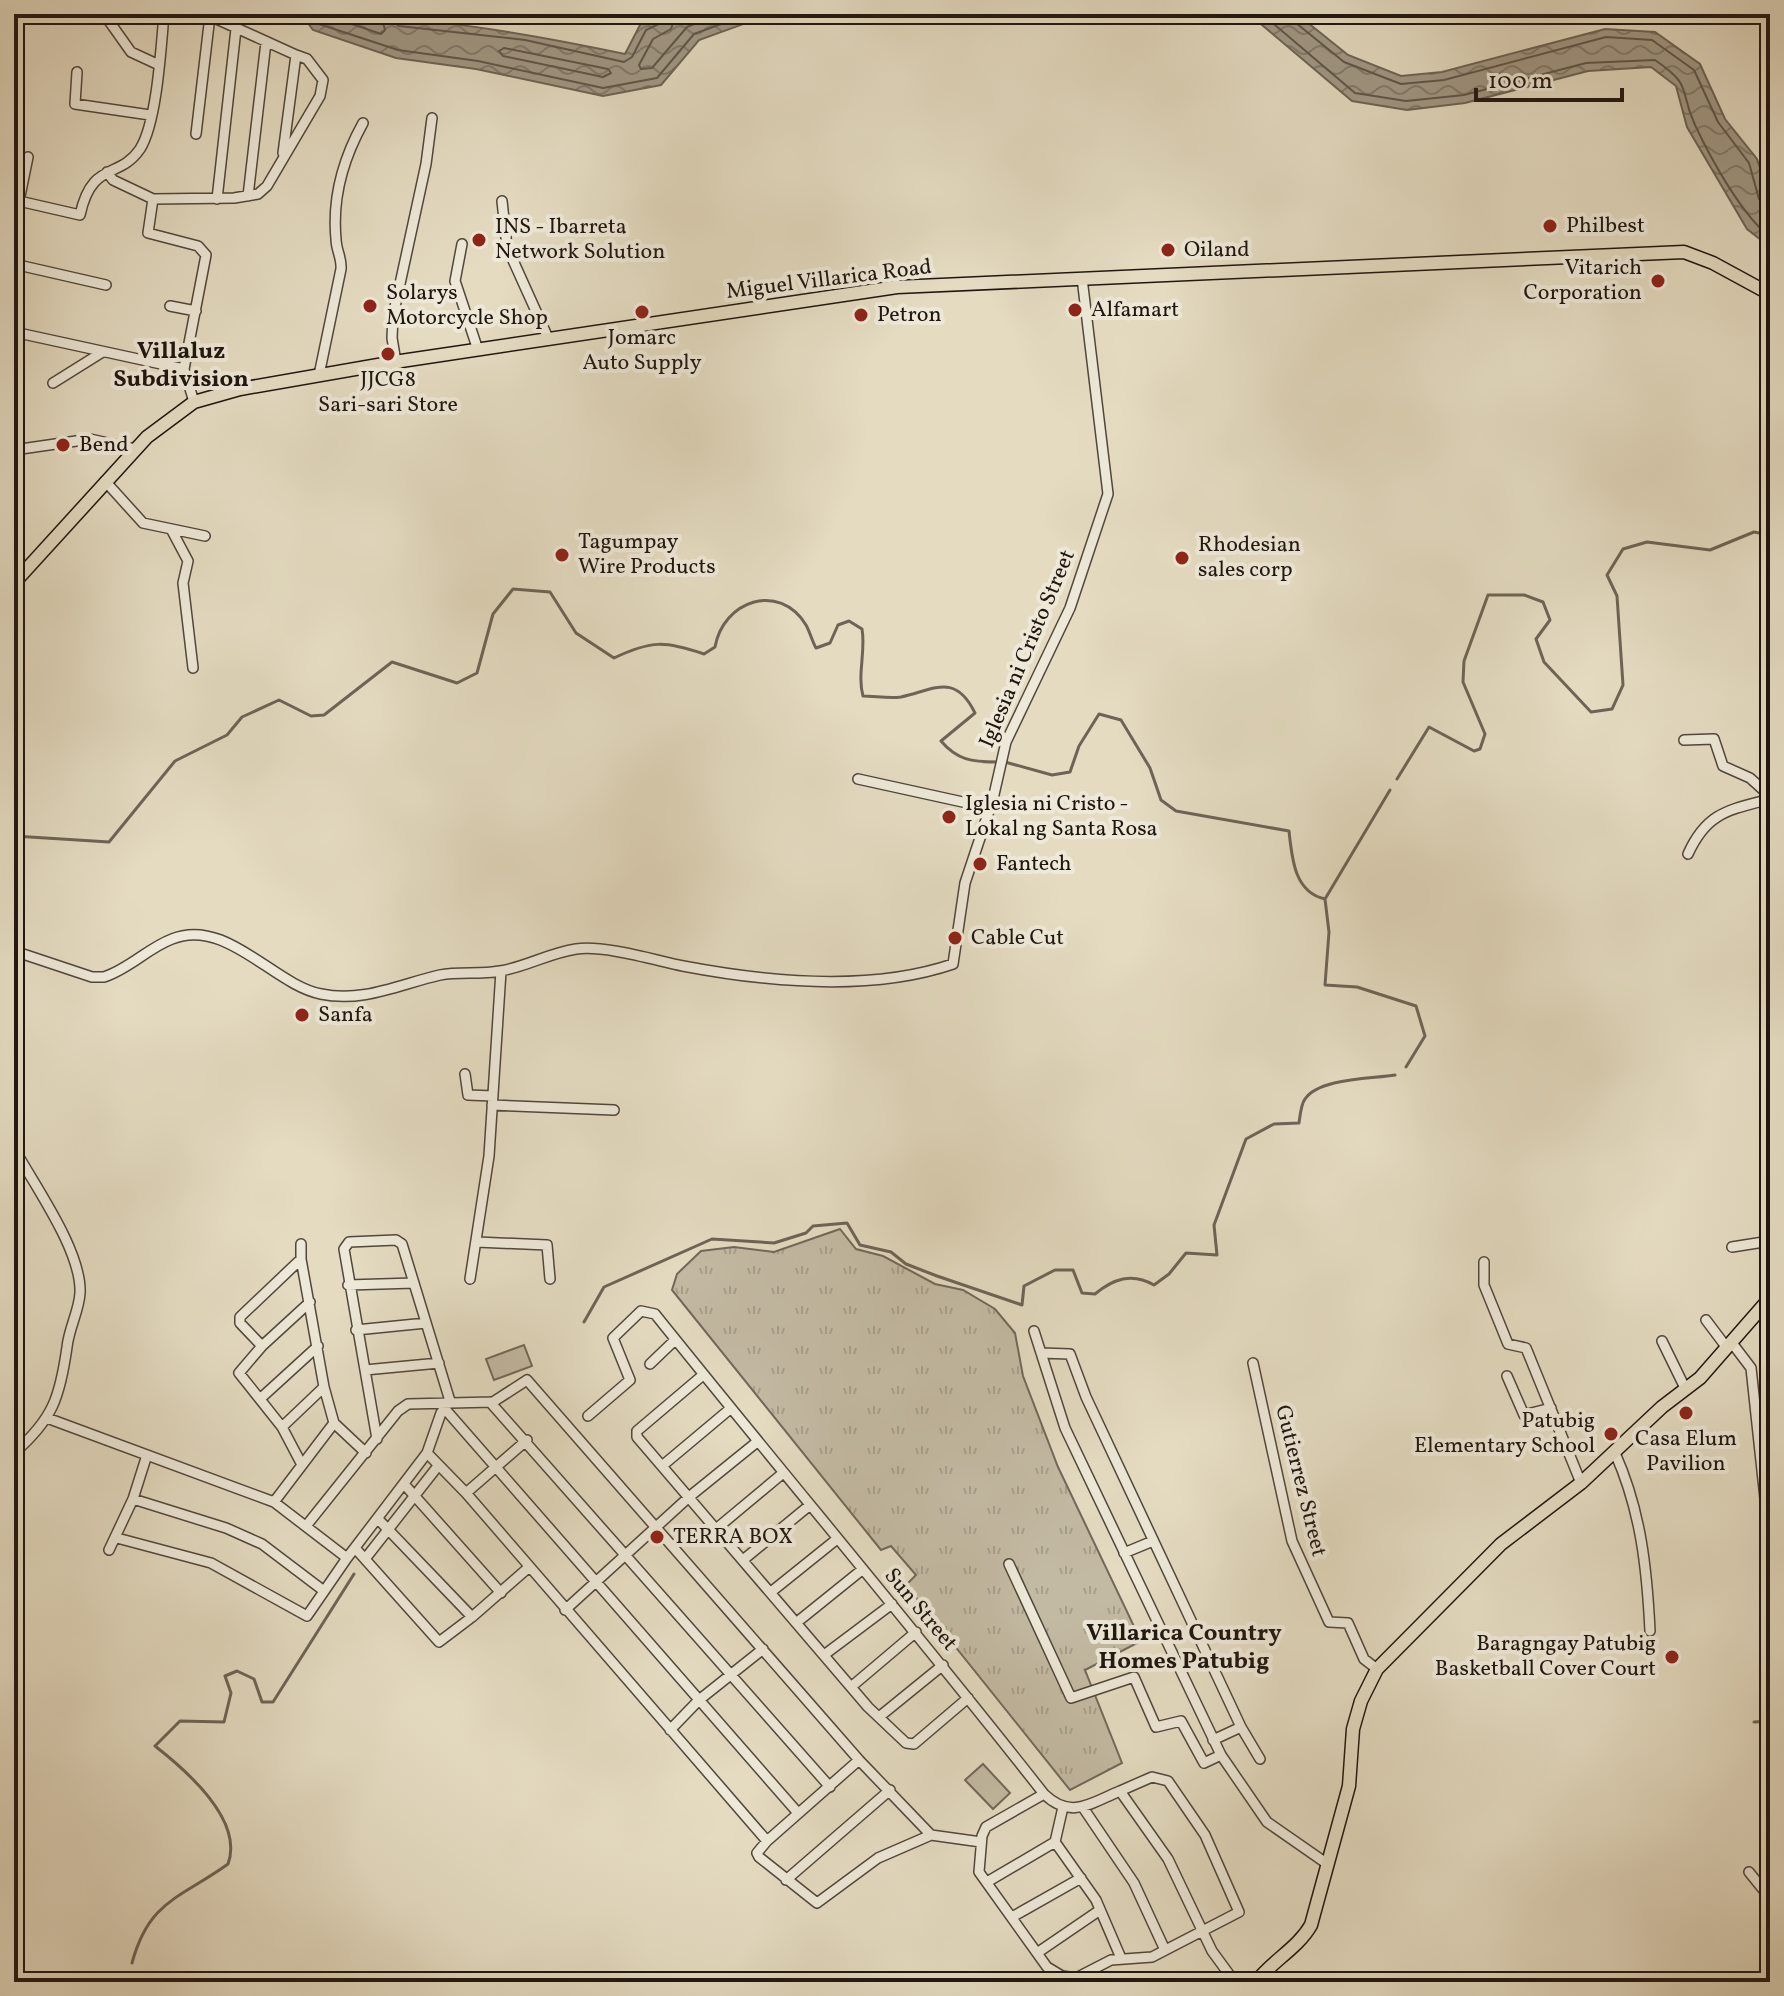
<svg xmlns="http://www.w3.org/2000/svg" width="1784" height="1996" font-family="Vollkorn,serif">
<defs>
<pattern id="grass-tufts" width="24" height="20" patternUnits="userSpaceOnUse" patternTransform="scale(2)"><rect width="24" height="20" fill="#c3baa3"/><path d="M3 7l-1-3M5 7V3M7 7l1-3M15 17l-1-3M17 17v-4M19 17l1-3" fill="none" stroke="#a79f8b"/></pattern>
<pattern id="water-waves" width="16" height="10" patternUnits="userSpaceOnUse" patternTransform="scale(2)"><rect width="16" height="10" fill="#a19885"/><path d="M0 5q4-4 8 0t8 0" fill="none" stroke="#837b6b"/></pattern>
</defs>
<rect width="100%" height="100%" fill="#e4dbc1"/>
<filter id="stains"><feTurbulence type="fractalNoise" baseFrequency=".0025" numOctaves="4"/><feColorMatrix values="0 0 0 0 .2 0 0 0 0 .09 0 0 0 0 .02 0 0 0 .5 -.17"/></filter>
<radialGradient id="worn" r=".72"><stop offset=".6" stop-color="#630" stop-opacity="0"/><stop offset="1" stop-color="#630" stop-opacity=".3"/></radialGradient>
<path fill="url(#grass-tufts)" stroke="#72685a" stroke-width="2" d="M840,1229L856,1249L883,1256L935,1284L963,1290L995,1309L1015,1333L1023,1376L1058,1467L1141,1641L1085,1670L1122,1763L1070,1790L906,1585L916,1575L891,1546L881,1550L672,1290L677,1274L701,1251L734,1247L774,1252Z"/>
<path fill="#c3baa3" stroke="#72685a" stroke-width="2" d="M524,1345L532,1366L494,1380L486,1359Z
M983,1764L1010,1793L993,1809L965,1780Z"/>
<path fill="url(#water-waves)" stroke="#6d6456" stroke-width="2" d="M301,14C411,14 517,31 625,54L641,23L667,14H771L699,40L661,85L603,96L476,69L396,58L313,30Z
M1249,14H1297L1348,55L1401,76L1442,72L1605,29L1655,32L1700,64L1725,119L1757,159L1770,198V247L1747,229L1687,127L1676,86L1651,67L1588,71L1465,103L1407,110L1352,101Z"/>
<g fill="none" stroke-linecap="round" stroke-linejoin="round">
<path stroke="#60574a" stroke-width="2" d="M311,14L319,24L398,50L478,61L603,88L657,78L694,34L748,14
M323,14L381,34L385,30L381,14
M391,14L393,22L399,26L525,40L624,62L632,57L646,30L663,22L666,14
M676,14L671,29L653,39L639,65L641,69L652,68L687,27L718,14
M1262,14L1355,93L1406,101L1464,95L1586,63L1655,60C1694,87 1678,88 1695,125C1711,159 1741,214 1770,237
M1293,14L1296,23L1344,62L1401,84L1444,80L1606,37L1652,40L1694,70L1718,122L1749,163L1759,199L1770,204
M504,48L608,69L611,73L603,77L503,56L499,51Z"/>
<path stroke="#6d6456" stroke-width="3" d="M1005,762L1052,775L1070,772L1079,746L1099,714L1121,720L1150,768L1161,800L1176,811L1289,831C1292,858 1294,892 1325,899
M1397,779L1429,727L1474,751L1480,749L1485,734L1463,682L1464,661L1488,595H1524L1543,602L1550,620L1536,639L1544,662L1591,712L1612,709L1623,685L1617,596L1607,575L1623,549L1647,542L1710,550L1754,532L1770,535
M14,836L109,842L175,761L227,735L242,717L279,700L311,716L324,715L392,662L457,683L477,673L493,614L513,589L550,592L576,633L614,658C652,640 665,641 704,654L715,647C723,601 779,581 806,625C810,632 812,641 816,648L830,643L838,625L849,621L862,629C866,651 857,675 863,696C875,696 889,699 901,697C934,690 955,672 975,713L941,741C957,760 972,762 997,762
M1325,899L1329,932L1325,985L1357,987L1416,1006L1425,1036L1406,1067
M1325,899L1390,790
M584,1322L604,1287L712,1239L774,1243L806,1233L813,1226L847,1223L860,1245L891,1252L906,1264L937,1276L1022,1305L1024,1286L1055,1270H1073L1082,1293L1095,1294C1113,1279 1132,1272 1154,1285L1169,1274L1186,1253L1217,1255L1214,1225L1246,1139L1274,1124L1299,1123C1300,1116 1301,1104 1305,1099C1319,1078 1371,1079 1395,1075
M1754,1722L1770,1721
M132,1963C149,1900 181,1898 228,1864C244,1820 187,1771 155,1746L180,1721L224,1722L231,1693L225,1676L237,1671L254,1679L262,1702H273L354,1574"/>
<g stroke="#51473c" stroke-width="12">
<path id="minor" d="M104,14L131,52L159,65
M77,72L75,104L150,115
M196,134L210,16L296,55L283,153
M107,172L113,180L153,199L234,198L258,194L267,186L320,96L323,80L307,59L296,55
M248,196L266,42
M153,199L148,233L198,246L206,255L184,369L194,402
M217,199L236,29
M19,201L28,157
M502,201L507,247L549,340
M14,206L19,201L80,215C92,160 119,180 140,149C157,122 161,48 164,14
M462,244L455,281L478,350
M14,264L106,285
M170,306L196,311
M14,332L184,369
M396,362L392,338L393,316L426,164L432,118
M319,375L341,269C342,258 336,250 336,239C332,197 343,159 363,123
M53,383L101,353
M14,450L90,439L135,449
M105,481L143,523L205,536
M171,529L188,561L183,583L193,668
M1684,740L1714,739L1723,766L1750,778L1770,796
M858,779L990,808
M1688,854C1707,812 1729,810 1770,799
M14,951L92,977H104C129,969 148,948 172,939C226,917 274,985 321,994C363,1003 400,984 440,975C459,971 480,975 500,971C526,967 549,953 576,949C605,945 654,960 683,966C767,982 871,992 953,964L965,883L993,799L1006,742L1070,608L1108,494L1082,278
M465,1074L468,1095L493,1096
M492,1105L614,1110
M14,1148C34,1185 82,1251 80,1293C79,1311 69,1328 67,1347C60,1397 53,1419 14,1453
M477,1242L547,1245L550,1279
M301,1244V1259
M1732,1247L1770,1241
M1484,1262V1285L1508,1344L1526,1348L1581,1483
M470,1279L489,1156L501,971
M348,1285L414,1283
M1706,1320L1727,1348
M356,1330L426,1323
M1034,1331L1065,1428L1221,1755L1267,1822L1326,1863
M1662,1341L1686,1390
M1732,1343L1751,1368L1770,1545
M262,1346L240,1323V1317L301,1259L324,1387L334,1423L366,1453
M1041,1353L1070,1354L1086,1397L1241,1727L1260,1759
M1253,1363L1292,1541L1329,1622L1348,1623L1364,1659L1377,1669
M650,1364L675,1340
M365,1370L439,1363
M703,1375L637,1431V1437L868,1707L906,1743L914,1744L968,1698
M1507,1376L1524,1415L1551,1408
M261,1398L318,1346
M490,1402L830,1787
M445,1409L798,1813
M588,1416L630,1380L613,1338L641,1311L655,1314C784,1475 917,1632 1044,1794C1071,1820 1091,1803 1120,1791L1168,1859L1212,1951L1234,1981L1256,1982
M47,1418L274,1502L347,1558L427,1453L441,1413L450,1401L402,1244L396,1240L349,1242L344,1249L377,1439
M282,1427L324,1387
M427,1453L466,1493L767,1841
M1615,1453C1641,1511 1647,1569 1650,1631
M302,1465L282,1427L239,1373L262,1346L310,1302
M662,1466L730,1409
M404,1484L501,1593
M466,1493L527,1440
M133,1499L226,1528L262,1544L324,1591
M274,1502L334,1423
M378,1519L472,1617L528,1568
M306,1526L398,1411L408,1404L493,1402L527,1380L859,1760L931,1835L981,1842
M716,1529L782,1474
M117,1538L211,1563L307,1616L347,1558
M355,1548L439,1642L472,1617
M109,1550L133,1499L146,1458
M1124,1553L1153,1541
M365,1559L438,1466
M743,1560L810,1505
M1009,1564L1071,1698L1134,1677L1156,1727L1181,1721L1204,1763L1221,1755
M771,1592L837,1539
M565,1610L689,1497L757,1442
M796,1623L863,1569
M824,1655L892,1604
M851,1687L916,1632
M879,1717L943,1665
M670,1730L699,1700L763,1649
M1213,1740L1241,1727
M859,1760L767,1841L757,1853L759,1857L817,1903L878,1858L931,1835
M1044,1794L986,1827L982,1836L979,1872L1047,1967L1062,1976L1076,1978L1111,1960L1152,1957L1239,1912L1205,1835L1168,1781L1152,1777L1120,1791
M1063,1807L1055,1842L1096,1900L1121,1958
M1084,1809L1134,1883L1165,1950
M1749,1872L1770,1898
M786,1880L890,1790
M987,1882L1055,1842
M1012,1917L1081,1878
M1037,1953L1100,1910"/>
</g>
<g stroke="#201610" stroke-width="15">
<path id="major" d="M14,583L147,437L194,402L240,389L401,361L897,287L1684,252L1713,263L1770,294
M1256,1982C1272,1961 1298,1948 1311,1925L1349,1786L1353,1729L1361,1701L1377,1669L1501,1544L1581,1483L1662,1407L1700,1378L1770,1298"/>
</g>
<use href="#minor" stroke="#ede8d7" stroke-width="9"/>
<use href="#major" stroke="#e4dbc1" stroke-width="12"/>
</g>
<g fill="#8f2418" stroke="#ede8d7" stroke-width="3">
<circle cx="1550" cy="226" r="8"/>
<circle cx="479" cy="240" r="8"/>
<circle cx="1168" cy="250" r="8"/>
<circle cx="1658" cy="281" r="8"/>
<circle cx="370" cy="306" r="8"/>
<circle cx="1075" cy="310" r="8"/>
<circle cx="642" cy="312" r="8"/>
<circle cx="861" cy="315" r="8"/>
<circle cx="388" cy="354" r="8"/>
<circle cx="63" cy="445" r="8"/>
<circle cx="562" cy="555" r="8"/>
<circle cx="1182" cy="558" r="8"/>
<circle cx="949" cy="817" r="8"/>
<circle cx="980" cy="864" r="8"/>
<circle cx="955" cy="938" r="8"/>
<circle cx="302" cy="1015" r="8"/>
<circle cx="1686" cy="1413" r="8"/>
<circle cx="1611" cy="1434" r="8"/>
<circle cx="657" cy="1537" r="8"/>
<circle cx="1672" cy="1657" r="8"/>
</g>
<g text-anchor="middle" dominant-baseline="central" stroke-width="8" stroke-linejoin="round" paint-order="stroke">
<g font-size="22" fill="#201610" stroke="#ede8d7" text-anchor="start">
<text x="1566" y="226">Philbest</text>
<text x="495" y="227">INS - Ibarreta<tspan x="495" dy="25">Network Solution</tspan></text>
<text x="1184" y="250">Oiland</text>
<text x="1642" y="268" text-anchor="end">Vitarich<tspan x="1642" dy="25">Corporation</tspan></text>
<text x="386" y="293">Solarys<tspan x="386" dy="25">Motorcycle Shop</tspan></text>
<text x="1091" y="310">Alfamart</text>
<text x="877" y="315">Petron</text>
<text x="642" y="338" text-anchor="middle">Jomarc<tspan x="642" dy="25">Auto Supply</tspan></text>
<text x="388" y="380" text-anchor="middle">JJCG8<tspan x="388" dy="25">Sari-sari Store</tspan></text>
<text x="79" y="445">Bend</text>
<text x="578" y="542">Tagumpay<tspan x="578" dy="25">Wire Products</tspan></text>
<text x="1198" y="545">Rhodesian<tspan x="1198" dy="25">sales corp</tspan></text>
<text x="965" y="804">Iglesia ni Cristo -<tspan x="965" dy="25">Lokal ng Santa Rosa</tspan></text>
<text x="996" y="864">Fantech</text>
<text x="971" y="938">Cable Cut</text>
<text x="318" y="1015">Sanfa</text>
<text x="1595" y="1421" text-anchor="end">Patubig<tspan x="1595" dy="25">Elementary School</tspan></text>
<text x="1686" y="1439" text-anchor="middle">Casa Elum<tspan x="1686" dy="25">Pavilion</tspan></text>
<text x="673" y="1537">TERRA BOX</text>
<text x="1656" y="1644" text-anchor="end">Baragngay Patubig<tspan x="1656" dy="25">Basketball Cover Court</tspan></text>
</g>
<g font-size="22" fill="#201610" stroke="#ede8d7">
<text transform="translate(829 280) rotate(-7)">Miguel Villarica Road</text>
<text transform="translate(1028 649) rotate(-67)">Iglesia ni Cristo Street</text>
<text transform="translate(1300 1481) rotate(76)">Gutierrez Street</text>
<text transform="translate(920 1610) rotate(50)">Sun Street</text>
</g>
<g font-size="24" font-weight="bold" fill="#201610" stroke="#ede8d7">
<text x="181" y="352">Villaluz<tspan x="181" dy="28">Subdivision</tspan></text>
<text x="1184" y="1634">Villarica Country<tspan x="1184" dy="28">Homes Patubig</tspan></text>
</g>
</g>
<rect width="1784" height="1996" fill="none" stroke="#e4dbc1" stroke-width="48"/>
<rect x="16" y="16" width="1752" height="1964" fill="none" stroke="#201610" stroke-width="4"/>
<rect x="24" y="24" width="1736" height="1948" fill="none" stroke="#201610" stroke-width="2"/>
<path d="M1476 88v12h146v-12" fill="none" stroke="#201610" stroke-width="4"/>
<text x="1488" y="88" font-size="24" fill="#201610" stroke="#ede8d7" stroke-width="6" paint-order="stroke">100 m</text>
<rect width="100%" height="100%" filter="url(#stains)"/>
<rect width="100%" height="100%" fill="url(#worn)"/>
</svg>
